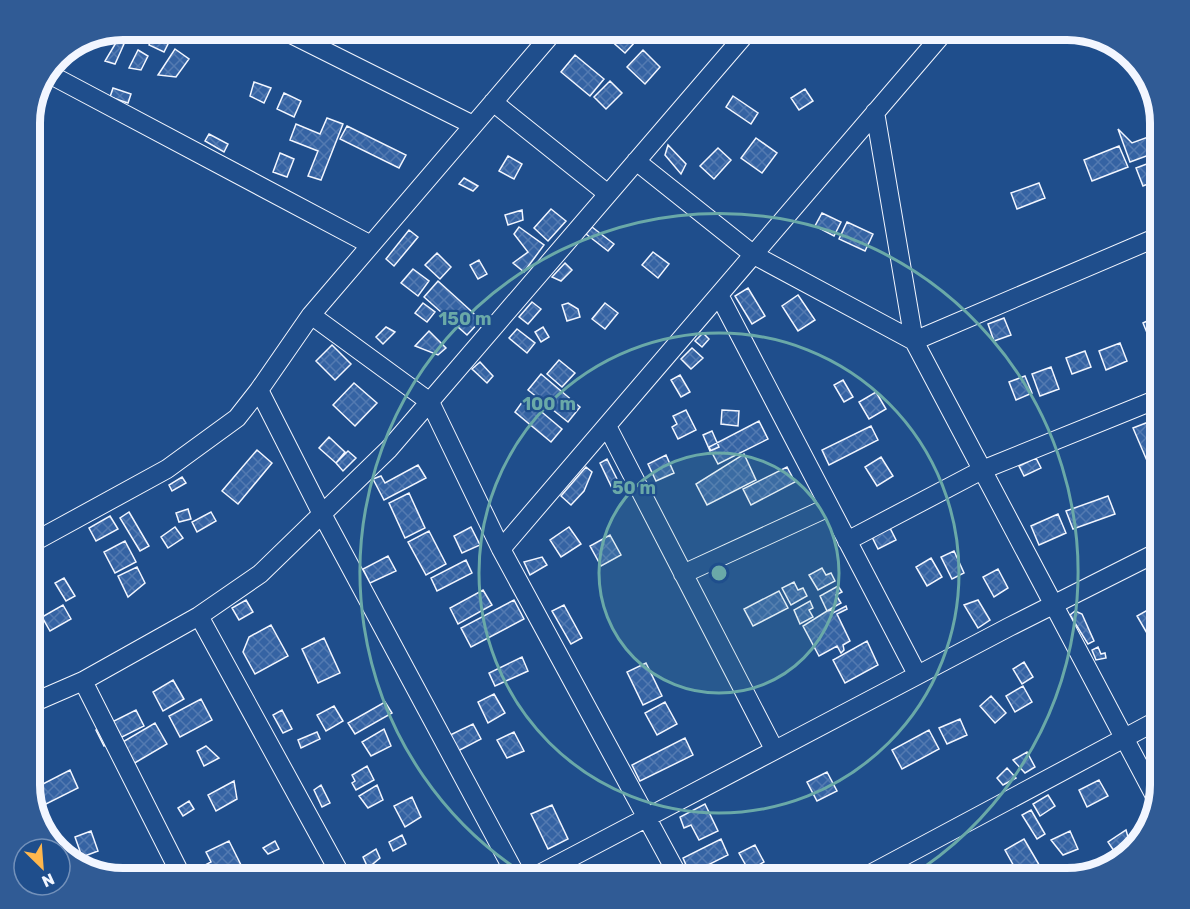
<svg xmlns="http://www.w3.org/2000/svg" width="1190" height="909" font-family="Rubik,sans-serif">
<defs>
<pattern id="building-cross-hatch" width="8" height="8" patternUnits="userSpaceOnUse" patternTransform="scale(1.5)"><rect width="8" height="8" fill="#3563a3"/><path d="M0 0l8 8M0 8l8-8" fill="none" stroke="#537ab1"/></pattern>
</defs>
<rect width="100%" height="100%" fill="#1f4e8c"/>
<path fill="url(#building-cross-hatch)" stroke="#f2f6ff" stroke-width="1.5" d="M618,30H646L625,53L609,39Z
M668,30H682L684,35L673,40Z
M153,36L168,44L164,52L149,45Z
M117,41L124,44L115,64L105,61Z
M175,49L189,59L176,77L158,75Z
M138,50L148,56L141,70L129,68Z
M643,50L660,67L645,84L627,67Z
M575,55L604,79L590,96L561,72Z
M610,81L622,93L606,109L594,97Z
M254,82L271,88L264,103L250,96Z
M113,88L131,94L128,103L110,97Z
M805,89L813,101L799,110L791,98Z
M284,93L301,101L294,117L277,109Z
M733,96L758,113L751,124L726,107Z
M327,118L343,124L321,180L308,176L318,151L290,140L296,124L320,134Z
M347,126L406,155L399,168L340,139Z
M1118,129L1132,143L1159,133L1160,151L1130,162Z
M209,134L228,144L224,152L205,141Z
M756,138L777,153L762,173L741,158Z
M668,145L686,164L681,174L665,155Z
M1119,146L1128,167L1092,181L1084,160Z
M718,148L731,160L714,179L700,166Z
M280,153L294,159L287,177L273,172Z
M508,156L522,164L514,179L499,171Z
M1160,159V179L1143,186L1136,168Z
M464,178L478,186L473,191L459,184Z
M1039,183L1045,198L1017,209L1011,193Z
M551,209L566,221L548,241L534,228Z
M522,210L523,220L508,225L505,215Z
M822,213L841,222L834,236L815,226Z
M847,222L873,234L865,251L839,239Z
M519,227L544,245L524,272L513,263L528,252L514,234Z
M592,227L614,244L608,251L586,234Z
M409,230L418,237L394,266L386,259Z
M653,252L669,264L658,278L642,265Z
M437,253L451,267L440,279L425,265Z
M479,260L487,274L478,279L470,265Z
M565,263L572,270L561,281L552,277Z
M413,269L429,281L418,296L401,283Z
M438,281L481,320L467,335L424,297Z
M748,288L765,316L752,324L735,296Z
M798,295L815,320L798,331L782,306Z
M532,302L541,309L528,324L519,317Z
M423,303L435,312L427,322L415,313Z
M568,303L578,309L580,317L567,321L562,305Z
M605,303L618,313L605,329L592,319Z
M1160,315V353L1156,355L1143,323Z
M1004,318L1011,335L994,341L988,324Z
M386,327L395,332L383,344L376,337Z
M543,327L549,337L541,342L535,332Z
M517,329L535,343L527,353L509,338Z
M429,331L446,348L438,355L415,346Z
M703,333L709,339L702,347L695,341Z
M1120,343L1127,361L1106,370L1099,351Z
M332,345L351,364L335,380L316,361Z
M692,348L703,358L691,369L681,359Z
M1085,351L1091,367L1072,374L1066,358Z
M559,360L575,373L562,387L547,374Z
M480,362L493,376L487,383L472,369Z
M1051,367L1059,389L1040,396L1032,374Z
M541,374L580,407L568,422L528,390Z
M680,375L690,392L681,397L671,380Z
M1025,376L1032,393L1016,400L1009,382Z
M843,380L853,397L844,402L834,385Z
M354,383L377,403L355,426L333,405Z
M876,392L886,409L869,419L859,402Z
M525,398L562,429L551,442L515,412Z
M686,410L696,430L678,439L672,427L677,424L673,416Z
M722,410L739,411L738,426L721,424Z
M759,421L768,439L718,464L709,447Z
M1151,421L1160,443V474L1154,477L1133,428Z
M871,426L878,440L829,465L822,450Z
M712,431L719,447L710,451L703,435Z
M329,437L345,452L336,463L319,448Z
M257,450L272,463L238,504L222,491Z
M348,451L356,458L343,471L336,463Z
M744,454L756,480L707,505L696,484Z
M666,455L674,473L656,481L648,464Z
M881,457L893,476L877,486L865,467Z
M1036,458L1041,468L1024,476L1019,466Z
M607,459L620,485L612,488L600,463Z
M418,465L426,478L384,500L373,479L381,476L385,483Z
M586,467L592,472L584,491L571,505L561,496Z
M787,467L795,482L751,505L743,489Z
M182,477L186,483L172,491L169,485Z
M409,493L425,528L405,538L389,503Z
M1108,496L1115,514L1073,529L1066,511Z
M188,509L191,519L179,522L176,513Z
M129,512L149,546L140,551L120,518Z
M211,512L216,521L197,532L192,522Z
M1058,514L1066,533L1039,545L1031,526Z
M110,516L118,529L96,541L89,528Z
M888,524L896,540L878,549L870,533Z
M175,527L183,538L168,548L161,537Z
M471,527L480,545L462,553L454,536Z
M569,527L581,544L561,557L550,540Z
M429,531L446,564L426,575L408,542Z
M610,535L621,555L601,566L590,546Z
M125,541L136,562L115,573L104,552Z
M954,551L964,573L952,579L941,557Z
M388,556L396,571L370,583L363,569Z
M542,557L547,565L530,575L524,562Z
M931,558L942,577L927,586L916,567Z
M466,560L472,573L437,591L431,578Z
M137,567L145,583L128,597L118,576Z
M822,568L826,575L831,573L835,581L818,590L809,575Z
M998,569L1008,588L994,597L983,577Z
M64,578L75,596L66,601L55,583Z
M794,582L798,590L803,588L807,596L791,605L782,588Z
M838,586L842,592L836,595L841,603L827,611L820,596Z
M483,590L492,605L458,624L450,608Z
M779,591L788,608L753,626L744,609Z
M246,600L253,612L239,620L232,608Z
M514,600L524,619L471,647L461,628Z
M978,600L990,620L978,628L964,605Z
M810,601L813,608L809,610L813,617L800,624L794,610Z
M1160,603V628L1148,635L1137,616Z
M63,605L71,619L50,631L42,617Z
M564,605L582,638L571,644L552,611Z
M846,606L847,609L837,614L850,641L843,645L844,650L841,653L837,646L819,656L803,626L827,611L832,610L833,613Z
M1075,611L1082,614L1094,641L1088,644L1070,615Z
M271,625L288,656L255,674L243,652L249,637Z
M324,638L340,673L318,683L302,649Z
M867,641L878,665L845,683L833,660Z
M1098,647L1101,654L1105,653L1106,658L1096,660L1092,650Z
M522,657L528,671L495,686L489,673Z
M1024,662L1033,677L1022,684L1013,669Z
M646,663L662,696L643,705L627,672Z
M173,680L184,699L163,711L153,692Z
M1023,686L1032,702L1015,712L1006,696Z
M494,694L505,713L488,723L478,702Z
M991,696L1006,713L995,723L980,706Z
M201,699L212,720L180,737L169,716Z
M385,702L392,713L355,734L348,723Z
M665,702L677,724L657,735L645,713Z
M334,706L343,721L326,731L317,715Z
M136,710L144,726L104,746L96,730Z
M282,710L292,729L283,733L273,715Z
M960,719L967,735L947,744L939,728Z
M155,723L167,744L133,764L121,743Z
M473,724L481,739L458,751L450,735Z
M384,729L391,746L371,756L362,742Z
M929,730L939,749L902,769L892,750Z
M317,732L320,739L301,748L298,740Z
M514,732L524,751L507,758L497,740Z
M685,738L693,755L640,781L632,765Z
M206,746L219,758L204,766L197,751Z
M1027,752L1035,767L1025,773L1013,760Z
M367,766L374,780L356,790L352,783L355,781L352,775Z
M1007,768L1016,778L1003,785L997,778Z
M70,770L78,788L44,805L35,788Z
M827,772L837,791L817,801L807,782Z
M1099,780L1108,796L1087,807L1079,790Z
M234,781L237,799L216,811L208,795Z
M321,785L330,803L322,807L314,790Z
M377,785L383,800L368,808L359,796Z
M34,792L43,817L38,819L31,793Z
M1048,795L1055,806L1040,816L1033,804Z
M412,797L421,817L405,827L394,806Z
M189,801L194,809L183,816L178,808Z
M705,804L718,831L699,840L691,825L684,828L680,817Z
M552,805L568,839L548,849L531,814Z
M1031,810L1045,834L1037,839L1022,815Z
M1126,830L1130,844L1116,854L1108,842Z
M91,831L98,851L82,857L75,837Z
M1070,831L1078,849L1063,855L1051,840Z
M402,835L406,844L393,851L389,842Z
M721,839L728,855L690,874L683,858Z
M1024,839L1041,868L1021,879L1005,850Z
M229,841L242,867L217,879H211L205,865L211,862L206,852Z
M275,841L279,849L268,854L263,848Z
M755,845L764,862L749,871L739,853Z
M376,849L380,858L368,868L363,857Z
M253,868L259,879H233Z
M1052,868L1059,879H1038L1037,878Z"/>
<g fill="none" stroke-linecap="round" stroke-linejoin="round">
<g stroke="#f2f6ff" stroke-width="20">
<path id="minor" d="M283,30L473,125
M51,75L371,245
M493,102L608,194
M875,112L914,341L1156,798
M636,161L754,255L914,341L1160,236
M719,295L917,674
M311,315L430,402L501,549L680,879
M259,390L322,514L518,879
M607,426L774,749
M847,541L982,470L1160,398
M30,544L167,469L237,418L259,390L311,315L555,30
M501,549L946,30
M683,574L829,507
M199,616L343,879
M83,681L183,879
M30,704L83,681L199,616L260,574L389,449L749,30
M530,879L1009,627L1160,551
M861,879L1160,719"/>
</g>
<use href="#minor" stroke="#1f4e8c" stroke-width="18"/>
</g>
<circle cx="719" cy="573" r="120" fill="#6aa9a8" fill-opacity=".12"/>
<g fill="none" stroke="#6aa9a8" stroke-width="3">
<circle cx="719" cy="573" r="120"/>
<circle cx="719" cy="573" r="240"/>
<path d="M529 877A359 359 0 1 1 909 877"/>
</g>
<path d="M0 0H1190V909H0ZM123 40H1067A83 83 0 0 1 1150 123V785A83 83 0 0 1 1067 868H123A83 83 0 0 1 40 785V123A83 83 0 0 1 123 40Z" fill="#305b95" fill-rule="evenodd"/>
<path fill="none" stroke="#f2f6ff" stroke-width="8" d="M123 40H1067A83 83 0 0 1 1150 123V785A83 83 0 0 1 1067 868H123A83 83 0 0 1 40 785V123A83 83 0 0 1 123 40Z"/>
<circle cx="719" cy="573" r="9" fill="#6aa9a8" stroke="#1f4e8c" stroke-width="3"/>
<g font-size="18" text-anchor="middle" font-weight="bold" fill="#6aa9a8" stroke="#1f4e8c" stroke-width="4.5" stroke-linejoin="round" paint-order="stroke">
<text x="465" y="325">150 m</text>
<text x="549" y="410">100 m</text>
<text x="634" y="494">50 m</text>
</g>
<g transform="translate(42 867) rotate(155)"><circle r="28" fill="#1f4e8c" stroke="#7391ba" stroke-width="1.5"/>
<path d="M0-4.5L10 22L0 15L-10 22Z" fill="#ffb74d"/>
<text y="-9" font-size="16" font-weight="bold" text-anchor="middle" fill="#f2f6ff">N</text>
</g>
</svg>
